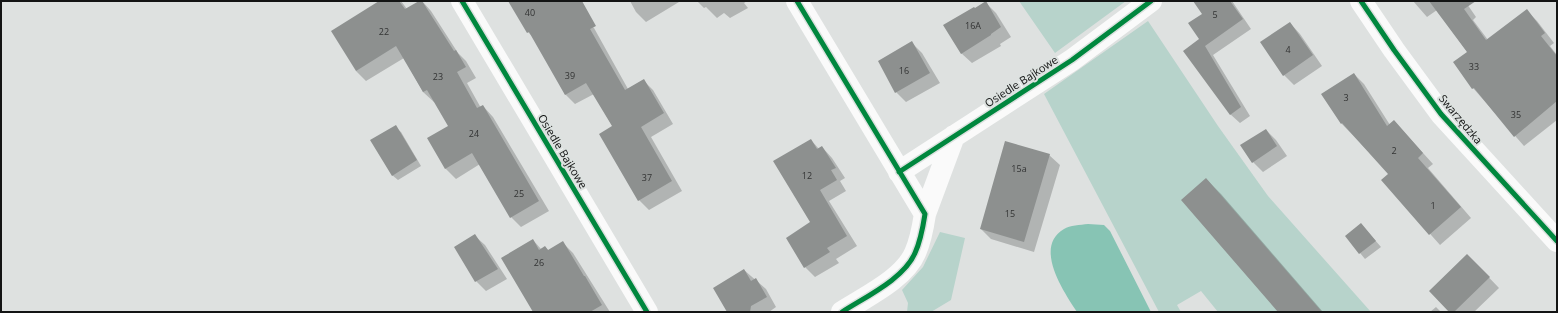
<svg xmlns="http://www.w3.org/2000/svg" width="1558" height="313" font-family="'Open Sans',sans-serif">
<rect width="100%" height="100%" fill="#dee1e0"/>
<path fill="#b7d3cb" d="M1019,1H1126L1055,53Z
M1148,21L1218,126L1268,196L1371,312H1218L1201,291L1177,305L1181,312H1159L1044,94Z
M940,232L965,238L951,300L931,312H907L908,303L902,290L923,267Z"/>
<path fill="#87c4b4" d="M1088,224L1104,225L1110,231L1151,312H1077C1064,292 1033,247 1064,229C1070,225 1080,225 1088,224Z"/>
<path fill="#0003" d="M381,1H401L407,9L422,1L431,11L458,53L466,61L476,78L467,83L481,108L483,106L493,117L549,211L521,227L511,217L480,164L456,179L445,168L449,126L435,101L434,102L423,92L404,58L366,81L356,71Z
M509,1H557L584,19L594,28L628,89L643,80L653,90L673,124L651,137L682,191L649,210L639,200L613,127L594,94L575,104L565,94L535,39L528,32Z
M630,1H678L679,2L646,22L636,12Z
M697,1H747L744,3L748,8L730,18L724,13L717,18L706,7L704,8Z
M1206,1H1232L1251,29L1213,55L1250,116L1240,123L1230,114L1200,40Z
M1413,1H1465L1476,17L1473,20L1488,40L1527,11L1537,21L1554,43L1550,46L1557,55V120L1524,146L1473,88L1468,53L1437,10L1427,17Z
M986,3L996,13L1011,37L1000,44L1001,46L972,63L961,53L975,9Z
M1290,23L1300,34L1322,66L1294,85L1284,75Z
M912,43L922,53L940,83L906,102L896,92Z
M1354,74L1364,84L1390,125L1394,121L1433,164L1428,168L1471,218L1440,245L1383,181L1390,174L1341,123Z
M395,127L401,132L421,166L398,180L392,175Z
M1266,130L1276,140L1287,156L1263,172L1253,162Z
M811,140L819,149L822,147L832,158L845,178L840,181L846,191L829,201L857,246L836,259L839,263L815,277L805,267L812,223Z
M1049,155L1060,165L1034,252L991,239L981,229Z
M1206,179L1221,194L1323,312H1276L1278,311Z
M1361,224L1381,247L1365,259L1346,236Z
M475,236L485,245L507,279L486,291L476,281L456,248Z
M533,240L541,249L545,247L549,251L563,243L573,253L610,312H535Z
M1477,265L1499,288L1474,312H1451Z
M744,270L766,289L776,307L769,312H728Z
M1436,307L1441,312H1430Z"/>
<path fill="#8d908f" d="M379,1H399L405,9L419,1H422L454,51L456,50L466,67L457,72L477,108L483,105L539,201L510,218L472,153L445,169L427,138L448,126L427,90L423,92L396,46L356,71L331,31Z
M508,1H582L596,26L590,29L625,90L644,79L664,113L641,127L672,181L638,201L599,134L612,126L586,83L565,95L529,32L527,33Z
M986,1L1001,27L991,34V35L961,54L943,25L974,7L975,8Z
M1193,1H1230L1243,19L1205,46L1241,107L1230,115L1183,51L1199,39L1188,23L1202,14Z
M1429,1H1476L1464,9L1486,40L1527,9L1545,33L1541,36L1557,56V101L1514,137L1474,88L1472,89L1453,62L1467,52Z
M1290,22L1313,55L1283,76L1260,42Z
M912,41L930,73L895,93L878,61Z
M1354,73L1387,126L1394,120L1423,153L1418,158L1461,207L1429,235L1381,180L1388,174L1342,123L1341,124L1321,94Z
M396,125L417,160L392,176L370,140Z
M1266,129L1277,146L1252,163L1240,145Z
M811,139L817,149L822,146L836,168L831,170L837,180L820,190L847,236L827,248L830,252L804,268L786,238L810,222L773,161Z
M1005,141L1050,154L1024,242L980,229Z
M1206,178L1322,312H1278L1181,200Z
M1361,223L1376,241L1359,254L1345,236Z
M475,234L498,269L475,282L454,247Z
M533,239L539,250L545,246L548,250L563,241L584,276H585L602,305L590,312H533L501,258Z
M1467,254L1490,277L1454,312H1449L1429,291Z
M744,269L751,281L756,278L767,297L751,306L750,312H727L713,288Z"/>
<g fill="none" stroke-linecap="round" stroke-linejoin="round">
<path stroke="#fafafa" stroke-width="22" d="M462,1L647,312
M797,1L925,214C923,227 921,240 915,253C904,279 865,297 842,312
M1361,1L1394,50L1441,114L1557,241
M899,172L1072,60L1151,1
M925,214L954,136"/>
<g stroke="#dde2e0" stroke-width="8">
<path id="cycleway" d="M462,1L647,312
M797,1L925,214C923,227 921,240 915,253C904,279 865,297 842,312
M1361,1L1394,50L1441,114L1557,241
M899,172L1072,60L1151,1"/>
</g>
<use href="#cycleway" stroke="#00873e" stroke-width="5"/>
</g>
<g text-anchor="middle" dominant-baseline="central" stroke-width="4" stroke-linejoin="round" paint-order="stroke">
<g font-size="9" fill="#323333">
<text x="530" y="12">40</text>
<text x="1215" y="14">5</text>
<text x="973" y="25">16A</text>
<text x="384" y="31">22</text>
<text x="1288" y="49">4</text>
<text x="1474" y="66">33</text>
<text x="904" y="70">16</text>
<text x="570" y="75">39</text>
<text x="438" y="76">23</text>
<text x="1346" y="97">3</text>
<text x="1516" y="114">35</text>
<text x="474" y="133">24</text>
<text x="1394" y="150">2</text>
<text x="1019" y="168">15a</text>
<text x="807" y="175">12</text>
<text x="647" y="177">37</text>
<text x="519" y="193">25</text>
<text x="1433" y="205">1</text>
<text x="1010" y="213">15</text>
<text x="539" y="262">26</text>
</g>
<g font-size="11" fill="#131414" stroke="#dde2e0">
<text transform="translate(1021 81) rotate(-33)">Osiedle Bajkowe</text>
<text transform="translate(1461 119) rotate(50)">Swarzędzka</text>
<text transform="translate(563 151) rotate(59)">Osiedle Bajkowe</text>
</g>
</g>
<rect width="1558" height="313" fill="none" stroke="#131414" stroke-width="4"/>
</svg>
